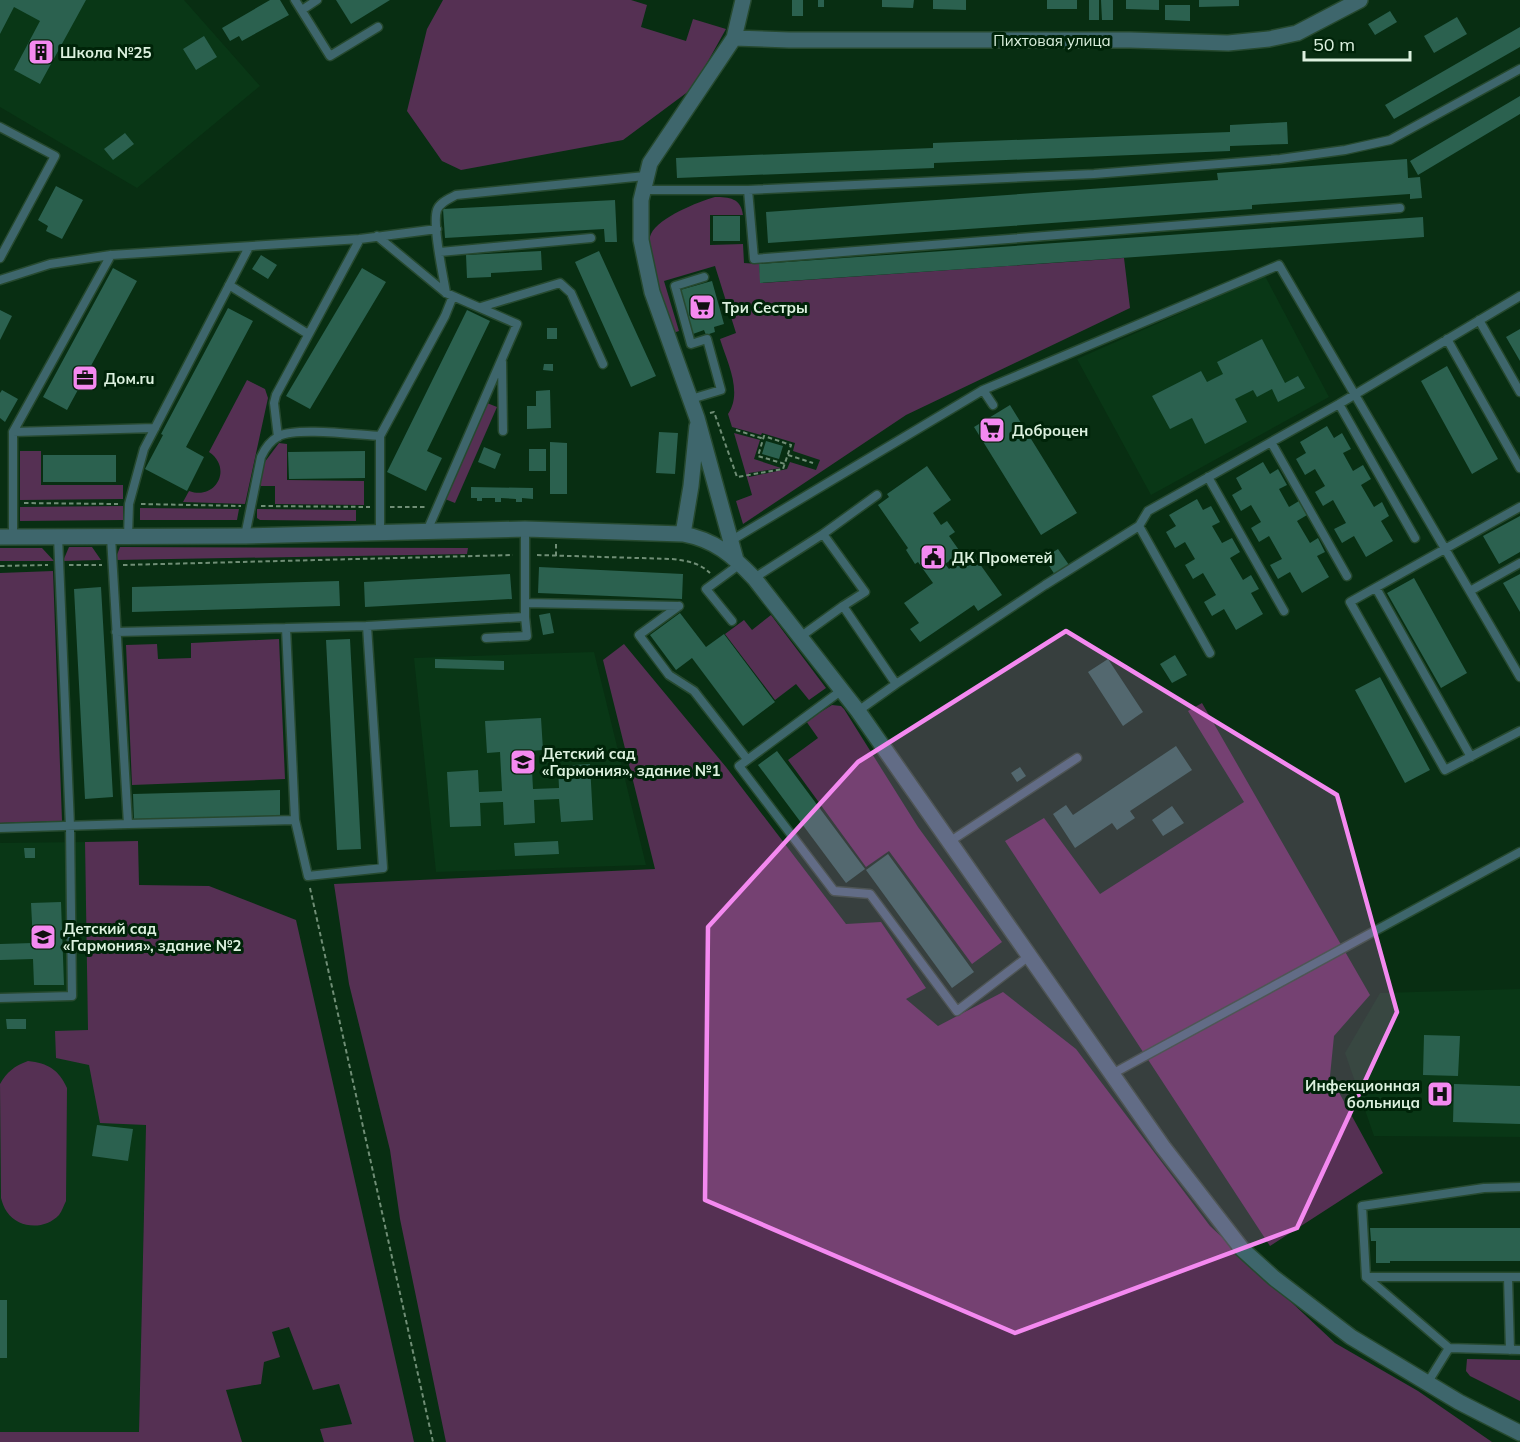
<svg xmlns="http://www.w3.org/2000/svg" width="1520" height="1442" font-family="Mulish,sans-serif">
<rect width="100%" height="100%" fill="#082e12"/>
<path fill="#093716" d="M0,0H184L260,86L137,188L0,107Z
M1265,276L1329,397L1151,495L1077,359Z
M594,652L646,865L436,872L414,658Z
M85,842L89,1065L146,1124L139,1432H0V843Z
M1520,989V1137L1374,1136L1345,1053L1380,993Z"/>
<path fill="#553053" d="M443,0H631L647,5L641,27L686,41L693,19L726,29L693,88L623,140L461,170L442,161L407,111L427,29Z
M715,197C729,197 741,198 743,215H710V245L743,244L744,263L759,264L761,283L1124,258L1130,308L906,415L743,524L736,501L752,495L734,433L760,440L754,459L781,468L749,473V477L787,469L790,462L816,470L820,460L793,451L795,443L762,433L761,435L732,427L728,414C743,392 727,362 720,339L736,333L715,266L664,281L679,331L673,333C667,313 642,253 651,234C659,217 698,202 715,197Z
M247,380L265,389L268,398L245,504L183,502L189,491C216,501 233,468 209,452Z
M487,403L497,407L455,503L445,499Z
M279,443L287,444V480L364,481V505L275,504V486H261V467Z
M20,451H41V485H123V499L20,500Z
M123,506V520L20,521V507Z
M140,508L239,509L237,520H140Z
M257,509L356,510V521L260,520L257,518Z
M69,547H92L101,560L63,561Z
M120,547L468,548L467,554L115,560Z
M0,548H42L54,561H0Z
M53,571L62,821L0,823V573Z
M771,615L826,688L809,700L796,684L775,700L725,634L744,620L752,630Z
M279,639L285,779L132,785L126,645L157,644L158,659L191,658V643Z
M624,644L726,767L846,924L881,922L926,988L906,999L938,1026L1003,992L1076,1049L1210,1226L1335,1343L1418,1391L1492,1442H446L400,1219L390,1150L349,984L334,884L655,869L603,660Z
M1202,703L1370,995L1334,1036L1330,1076L1383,1173L1270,1246L1005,841L1044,818L1100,894L1244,802L1188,711Z
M832,705L841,706L844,709L918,827L1002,942L972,964L889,851L866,867L788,760L818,738L806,721Z
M138,841L139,885L209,886L296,920L414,1442H324L320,1429L352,1424L339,1384L313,1390L289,1327L272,1332L280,1357L264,1362L261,1384L226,1390L242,1442H0V1432H139L146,1125L100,1123L89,1065L56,1058L55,1031L88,1030L85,842Z
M28,1061C48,1063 59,1070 67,1088L66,1201C64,1205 62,1211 59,1215C45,1230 19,1229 7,1212C4,1208 2,1202 1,1198L0,1084C7,1072 14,1066 28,1061Z
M1467,1359L1520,1360V1401L1470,1376L1466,1371Z"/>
<path fill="#2b614f" d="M0,0H86L40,84L14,70L40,21L14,7L0,34Z
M270,0H280L289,15L242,41L239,36L230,41L222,28Z
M336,0H390L351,24Z
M792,0H803V16H792Z
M818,0H824V7H818Z
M882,0H914L913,8L882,7Z
M933,0H966V10L933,9Z
M1047,0H1077V9H1047Z
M1089,0H1099V20H1089Z
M1101,0H1113V20H1102Z
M1126,0H1159V10L1126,9Z
M1199,0H1239V6L1199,7Z
M1165,5H1190V21L1165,20Z
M1390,11L1397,22L1375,35L1368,24Z
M1457,17L1467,34L1434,53L1424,36Z
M1520,27V47L1394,119L1385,105Z
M204,36L217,57L196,70L183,49Z
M1520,96V114L1418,175L1410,161Z
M1287,122L1288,144L1230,146V151L934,163V168L677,178L676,158L933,148V143L1230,132V125Z
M125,133L134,144L113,160L104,149Z
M1407,159L1408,178L1420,177L1422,198L1410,199V194L1252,205V209L768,243L766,212L1218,180L1217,173Z
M56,186L83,200L62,239L46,231L48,226L38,220Z
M615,200L617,242H605L604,229L445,238L443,209Z
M713,216H740V241H713Z
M1423,217L1424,237L760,283L759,264Z
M541,251L542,270L491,273V277L467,278L466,255Z
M599,251L656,376L631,387L575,262Z
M261,255L277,265L268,279L252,269Z
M113,268L137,281L67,410L43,397Z
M362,268L386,282L310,409L286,396Z
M712,281L724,324L714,327L715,332L706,335L704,330L693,334L680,290Z
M228,308L253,321L186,447L204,457L187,491L145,469L163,435L161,434Z
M0,310L12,316L0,340Z
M467,310L490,321L427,451L442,458L426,491L387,472Z
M547,328H557V339H547Z
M1520,329V361L1506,337Z
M1262,339L1285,383L1298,376L1305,388L1278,402L1272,389L1257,397L1253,390L1235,399L1247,422L1205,444L1192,418L1170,429L1152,396L1201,371L1207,382L1223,374L1217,362Z
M544,364H553V371L543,370Z
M1447,366L1498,459L1472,474L1421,381Z
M2,390L18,399L5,422L0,418V393Z
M550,390L551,428L527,429V406H536V391Z
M1010,405L1077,513L1041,535L974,427Z
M1327,426L1334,438L1342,433L1351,449L1343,453L1353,471L1363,465L1371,479L1361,485L1374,507L1382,502L1389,516L1381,521L1393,541L1366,557L1354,536L1342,543L1334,529L1346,523L1333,500L1323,506L1315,492L1325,486L1315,469L1305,475L1296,459L1306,453L1300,442Z
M659,432L678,433L675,474L656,473Z
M766,441L783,446L779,459L762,454Z
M550,442L567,443V494H550Z
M484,447L501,454L495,469L478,462Z
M529,449H546V471H529Z
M365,451V478L289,479L288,452Z
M43,455H116V482H43Z
M1263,462L1270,474L1278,469L1287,485L1279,489L1289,507L1299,501L1307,515L1297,521L1310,543L1318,538L1325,552L1317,556L1329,577L1302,593L1290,572L1278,579L1270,565L1282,559L1269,536L1259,542L1251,528L1261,522L1251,505L1241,511L1232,495L1242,489L1236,478Z
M927,466L951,500L933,513L941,525L947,521L955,532L949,536L961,553L945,564L949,569L972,553L1002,595L978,611L974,605L920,642L910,629L919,623L904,603L933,583L918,562L915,564L906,550L908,548L878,505L889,497L887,494Z
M471,487L533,488V499L522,498V502H516V499L501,498V502H495V498H482V501H477V498H471Z
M1197,499L1203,510L1211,506L1220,522L1212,526L1222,543L1232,538L1240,552L1230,558L1243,580L1251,575L1259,589L1251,593L1263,614L1236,630L1224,609L1212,616L1204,602L1216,595L1203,573L1193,579L1185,565L1195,559L1185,542L1175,548L1166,532L1176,526L1169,515Z
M1520,516V552L1499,564L1483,536Z
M1058,549L1069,565L1055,575L1044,558Z
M539,567L683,574L682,599L538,593Z
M510,574L512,599L365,607L364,582Z
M1520,574V612L1503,583Z
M1414,578L1467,673L1441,688L1387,593Z
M339,581L340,606L132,612V587Z
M101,587L113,797L85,799L74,589Z
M550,613L554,633L543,635L539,615Z
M680,613L706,647L724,634L775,702L743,726L692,658L676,670L650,635Z
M350,639L361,849L337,850L326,640Z
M1175,655L1187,675L1172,683L1160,664Z
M435,659L504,661V670L435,668Z
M1108,659L1143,712L1123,726L1088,672Z
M1380,677L1430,770L1405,783L1355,690Z
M541,718L543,750L531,751L533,789L559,788L558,766L590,764L593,820L561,822L559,799L534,800L535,823L504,825L503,802L480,803L481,826L450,827L447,772L478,770L479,792L502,791L500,752L487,753L485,721Z
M1176,746L1192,770L1130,811L1135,818L1117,830L1112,823L1075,848L1053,814L1066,805L1073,815Z
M777,751L865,869L846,883L758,765Z
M1020,767L1026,776L1017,782L1011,773Z
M280,790V817L134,820L133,794Z
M1172,806L1184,823L1163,836L1152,820Z
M558,841L559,854L515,856L514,843Z
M24,848H35V858H25Z
M888,854L974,972L952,988L866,870Z
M61,902L64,985H34L33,959L0,960V944L33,943L31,903Z
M6,1019H26V1029H7Z
M1424,1035L1460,1036L1458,1076L1423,1075Z
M1454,1084L1520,1086V1124L1453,1122Z
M97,1125L133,1129L128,1161L92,1156Z
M1370,1228H1520V1261H1390V1263H1376V1241H1371Z
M0,1300H7V1358H0Z"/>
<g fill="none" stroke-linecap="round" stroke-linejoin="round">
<g stroke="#26492f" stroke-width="11">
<path id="lane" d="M295,0L330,56L378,27
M302,10L317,0
M0,127L55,156L0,258
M643,190H748L1094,174L1280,159L1345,150L1390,140L1520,69
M748,190L754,259L1400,208
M377,236L446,293L517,324L427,531
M440,252L591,238
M111,255L13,432L155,428
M0,280L50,264L111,255L360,239L437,229
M229,285L308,334
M446,293C443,275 432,225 437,210C440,202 449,199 456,195L645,176
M481,307L560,283L571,293L603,364
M1479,320L1520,392
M1447,339L1520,468
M502,362L503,431
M983,390L1279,265L1520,677
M691,399L721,390L707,339L691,344L675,286L704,277
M1339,404L1415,538
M13,432V536
M278,437L274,403L276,395L360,239
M1271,442L1347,576
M1208,477L1284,611
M1520,507L1350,602L1445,770L1520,731
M1139,526L1210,653
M380,531V436L445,316L453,296
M823,534L877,495
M245,536L261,457C265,448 270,441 279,436C297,427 358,435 380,436
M111,537L128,824L295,820
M128,537L129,504L144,449L249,247
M732,540L983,390L993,405
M754,578L823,534L865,592L843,606L896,684L858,711
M1376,588L1471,757
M1470,591L1520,563
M525,603L679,606
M679,606L639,635L669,675L694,691L747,759
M732,621L706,589L740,564
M286,628L367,626
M116,632L286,628L295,820L308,876L383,868L367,626L525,617V529
M800,637L843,606
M486,638L527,636L525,617
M896,684L1045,585L1139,526L1148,511L1339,404L1520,296
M842,690L739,766L834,891L870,894L957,1011L1029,956
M0,828L128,824
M949,842L1077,758
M0,998L72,996L70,826L58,536
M1112,1074L1520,852
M1520,1187L1484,1188L1362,1206L1366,1277L1449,1348L1520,1350
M1366,1277H1520
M1508,1277L1510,1350
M1428,1382L1449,1348"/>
</g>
<g stroke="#26492f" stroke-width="18">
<path id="street" d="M734,38L789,40H1130L1228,43L1269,39L1297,33L1360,0
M683,534L691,486L697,426
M0,537L245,536L525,529L683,534C715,540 732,555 754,578L858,711L1163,1147L1242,1249L1274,1278L1351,1337L1459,1402L1520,1433
M736,560L697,418L652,292L641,240V200L650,163L734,38L743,0"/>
</g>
<path stroke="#708e76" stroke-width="2" stroke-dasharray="4.5 3" stroke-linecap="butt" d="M710,413L714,412L737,477L783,469L791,445L764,436L758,456L785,464
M736,430L764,439
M788,455L813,463
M24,503L118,504
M141,504L241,506
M261,506L370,507
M390,507H427
M537,555L672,559C687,561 698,562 710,573
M556,556V544
M69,565H102
M123,565L513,555
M0,566L48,565
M310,888L433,1442"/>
<use href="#lane" stroke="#3e666c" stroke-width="8"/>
<use href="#street" stroke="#3e666c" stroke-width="15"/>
</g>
<path fill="#f489f0" fill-opacity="0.2" stroke="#f489f0" stroke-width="4.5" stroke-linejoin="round" d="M1066,631L1337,795L1397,1012L1297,1228L1015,1333L705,1200L708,927L858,762Z"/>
<defs>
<g id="building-square" transform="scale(1.35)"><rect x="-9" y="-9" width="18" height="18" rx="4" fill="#f489f0" stroke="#002409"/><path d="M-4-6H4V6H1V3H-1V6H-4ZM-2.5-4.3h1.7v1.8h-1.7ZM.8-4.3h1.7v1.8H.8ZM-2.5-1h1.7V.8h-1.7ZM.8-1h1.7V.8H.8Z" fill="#111"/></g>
<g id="supermarket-square" transform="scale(1.35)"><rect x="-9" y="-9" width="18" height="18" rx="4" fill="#f489f0" stroke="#002409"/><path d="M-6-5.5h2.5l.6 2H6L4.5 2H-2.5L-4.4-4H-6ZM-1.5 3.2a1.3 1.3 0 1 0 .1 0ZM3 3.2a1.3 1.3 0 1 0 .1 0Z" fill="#111"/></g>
<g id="office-square" transform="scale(1.35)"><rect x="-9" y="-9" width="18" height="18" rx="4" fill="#f489f0" stroke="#002409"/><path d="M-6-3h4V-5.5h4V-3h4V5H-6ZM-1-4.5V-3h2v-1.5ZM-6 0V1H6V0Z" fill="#111"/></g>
<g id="civic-square" transform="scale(1.35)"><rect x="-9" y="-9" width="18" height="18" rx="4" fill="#f489f0" stroke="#002409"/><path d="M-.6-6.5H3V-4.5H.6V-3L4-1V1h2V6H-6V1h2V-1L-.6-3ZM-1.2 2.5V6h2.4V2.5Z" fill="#111"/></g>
<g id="school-square" transform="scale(1.35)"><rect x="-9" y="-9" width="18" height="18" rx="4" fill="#f489f0" stroke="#002409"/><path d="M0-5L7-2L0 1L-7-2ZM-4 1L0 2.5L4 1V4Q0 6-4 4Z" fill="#111"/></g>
<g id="hospital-square" transform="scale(1.35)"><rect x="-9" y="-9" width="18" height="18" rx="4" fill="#f489f0" stroke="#002409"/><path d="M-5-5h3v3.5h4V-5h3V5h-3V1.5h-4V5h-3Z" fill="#111"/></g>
</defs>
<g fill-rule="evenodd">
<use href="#building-square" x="41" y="52"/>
<use href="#supermarket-square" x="702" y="307"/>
<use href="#office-square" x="85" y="378"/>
<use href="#supermarket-square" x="992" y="430"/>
<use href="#civic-square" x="933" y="557"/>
<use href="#school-square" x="523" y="762"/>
<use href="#school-square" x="43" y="937"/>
<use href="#hospital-square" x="1440" y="1094"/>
</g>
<g text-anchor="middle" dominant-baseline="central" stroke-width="6" stroke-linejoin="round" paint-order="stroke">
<g font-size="15" fill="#dcf1df" stroke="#002409">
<text x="1052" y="40">Пихтовая улица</text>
</g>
<g font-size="15" font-weight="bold" fill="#dcf1df" stroke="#002409" text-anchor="start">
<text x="60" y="52">Школа №25</text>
<text x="722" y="307">Три Сестры</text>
<text x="104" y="378">Дом.ru</text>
<text x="1012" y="430">Доброцен</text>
<text x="952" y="557">ДК Прометей</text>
<text x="542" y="753">Детский сад<tspan x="542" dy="17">«Гармония», здание №1</tspan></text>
<text x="63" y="928">Детский сад<tspan x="63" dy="17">«Гармония», здание №2</tspan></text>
<text x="1420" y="1085" text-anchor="end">Инфекционная<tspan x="1420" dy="17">больница</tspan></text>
</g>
</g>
<path d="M1304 51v9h106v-9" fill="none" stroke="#dcf1df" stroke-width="3"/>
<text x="1313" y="51" font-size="18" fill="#dcf1df" stroke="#002409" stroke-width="4.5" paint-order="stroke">50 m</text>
</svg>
